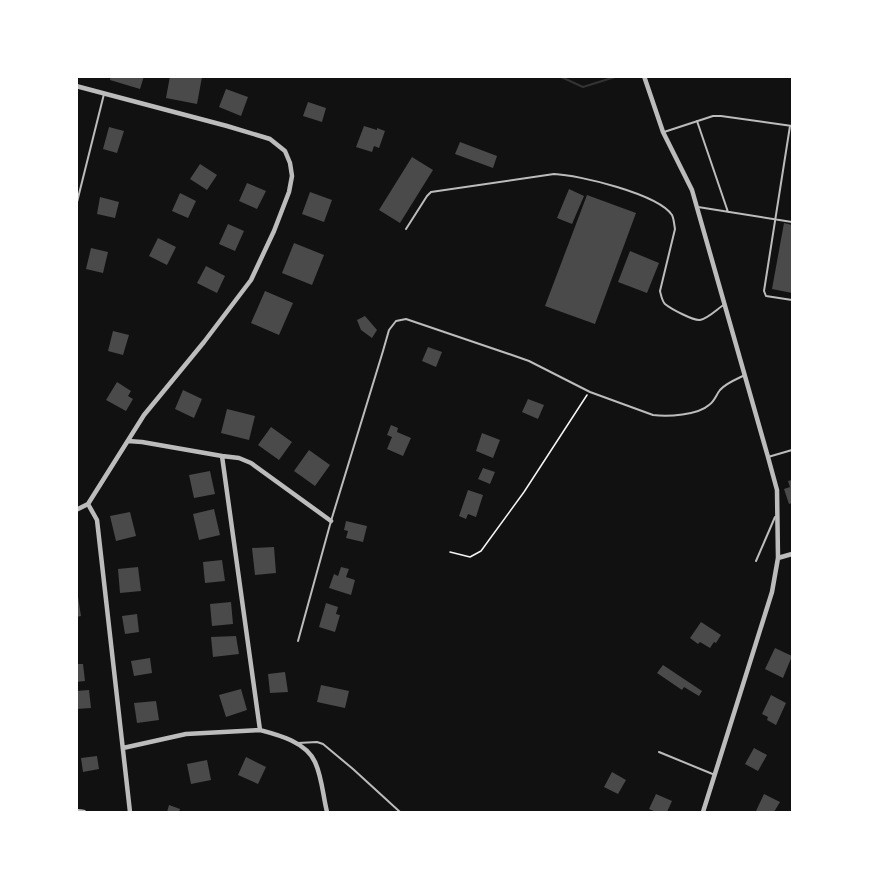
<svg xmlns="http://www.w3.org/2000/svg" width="869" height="889" font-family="'Exo 2',sans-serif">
<rect width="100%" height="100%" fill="#111"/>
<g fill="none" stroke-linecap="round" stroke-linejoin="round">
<path stroke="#333" stroke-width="2" d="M559,76L583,87L618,76"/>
</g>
<path fill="#4a4a4a" d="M111,76H144L140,89L110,80Z
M170,76L202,77L197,104L166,98Z
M226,89L248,97L241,116L219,107Z
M308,102L326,108L322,122L303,116Z
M364,126L377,130V128L385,131L379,148L374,146L372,152L356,147Z
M109,127L124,131L117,153L103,149Z
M460,142L497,156L493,168L455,154Z
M412,157L433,170L400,223L379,210Z
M200,164L217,175L207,190L190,179Z
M247,183L266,191L257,209L239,201Z
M569,189L584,196L572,224L557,218Z
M310,192L332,200L324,222L302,214Z
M180,193L196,201L188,218L172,211Z
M587,195L636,213L595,324L545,306Z
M100,197L119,202L115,218L97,214Z
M784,223L792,225L791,240L792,241V293L772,289Z
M228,224L244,231L235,251L219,244Z
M158,238L176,247L167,265L149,256Z
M294,243L324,255L312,285L282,273Z
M91,248L108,252L103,273L86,269Z
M630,251L659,263L647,293L618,282Z
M206,266L225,276L217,293L197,283Z
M265,291L293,303L279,335L251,323Z
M365,316L377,330L372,338L361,330L357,320Z
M113,331L129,335L123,355L108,351Z
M428,347L442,352L436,367L422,361Z
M117,382L131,391L128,396L133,399L126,411L106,400Z
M183,390L202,399L194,418L175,409Z
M528,399L544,405L538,419L522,412Z
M227,409L255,416L249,440L221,433Z
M391,425L398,428L397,432L411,438L403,456L387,449L392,437L387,435Z
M271,427L292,442L279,460L258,445Z
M482,433L500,440L493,458L476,451Z
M309,450L330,465L315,486L294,471Z
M483,468L495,472L490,484L478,479Z
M210,471L215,494L194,498L189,475Z
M792,480V503L789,504L784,489L790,487L788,481Z
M468,490L483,495L476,517L468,514L466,519L459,516Z
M214,509L220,535L199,540L193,514Z
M130,512L136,536L116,541L110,516Z
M346,521L367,526L363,542L346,538L348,531L344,530Z
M274,547L276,573L255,575L252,548Z
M222,560L225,581L205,583L203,562Z
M138,567L141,591L120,593L118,569Z
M341,567L349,569L346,577L355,580L351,595L329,588L334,574L338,576Z
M76,597H78L81,616L76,617Z
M231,602L233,624L212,626L210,604Z
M326,603L338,607L336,614L340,615L335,632L319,627Z
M137,614L139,632L125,634L122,616Z
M701,622L721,635L716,643L714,642L710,648L700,642L698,644L690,638Z
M236,636L239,654L213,657L211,637Z
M775,648L792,656L783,678L765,669Z
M150,658L152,673L134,676L131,661Z
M76,664H83L85,681L76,682Z
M663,665L702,691L699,696L684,687L682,690L657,673Z
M285,672L288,692L270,693L268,674Z
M321,685L349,691L345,708L317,702Z
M241,689L247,710L226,717L219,695Z
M89,690L91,708L76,709V691Z
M771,695L786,703L776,725L767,720L768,717L762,714Z
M156,701L159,720L137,723L134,703Z
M754,748L767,755L758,771L745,764Z
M97,756L99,769L83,772L81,758Z
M246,757L266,767L258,784L238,775Z
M207,760L211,780L191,784L187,764Z
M612,772L626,780L618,794L604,787Z
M656,794L672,801L667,812H656L649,809Z
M764,794L780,802L774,812H759L756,811Z
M169,805L180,809L179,812H167Z"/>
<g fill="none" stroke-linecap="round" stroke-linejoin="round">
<path stroke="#f5f5f5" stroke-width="1.5" d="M450,552L470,557L481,551L489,540L524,492L587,395"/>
<path stroke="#bcbcbc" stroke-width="2" d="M697,121L728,212
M790,126L764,291L766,296L792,300
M664,132L713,116H721L792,126
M76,206L104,94
M698,207L792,222
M406,229L427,196L431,192L554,174C579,175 658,194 672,215C674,219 674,224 675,229L660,291C661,295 662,301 665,304C671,309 694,321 700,320C709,318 718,308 725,304
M768,457L792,450
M756,561L775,517
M298,641L331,521L383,351L389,330L396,321L406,319L512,355L529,361L590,392L653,415C668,417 698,415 709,405C715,401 716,395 720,390C726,383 737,379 745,375
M298,743L317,742L323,744L353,769L400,812
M659,752L715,775"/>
<path stroke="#bcbcbc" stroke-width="4.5" d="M644,76L663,132L692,190L768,457L777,490L778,558L792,554
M76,86L227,126L270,139L285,151L290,163L292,176L289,192L274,231L251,280L204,342L144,415L88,504L76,510
M128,441L142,442L222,456L260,730C279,735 306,742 315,762C322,777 323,796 327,812
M222,456L239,458L251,463L331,521
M88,504L97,520L130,812
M123,748L186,734L260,730
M76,811L84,812
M703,812L772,592L778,558"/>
</g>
<rect width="869" height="889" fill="none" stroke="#ffffff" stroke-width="156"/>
</svg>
